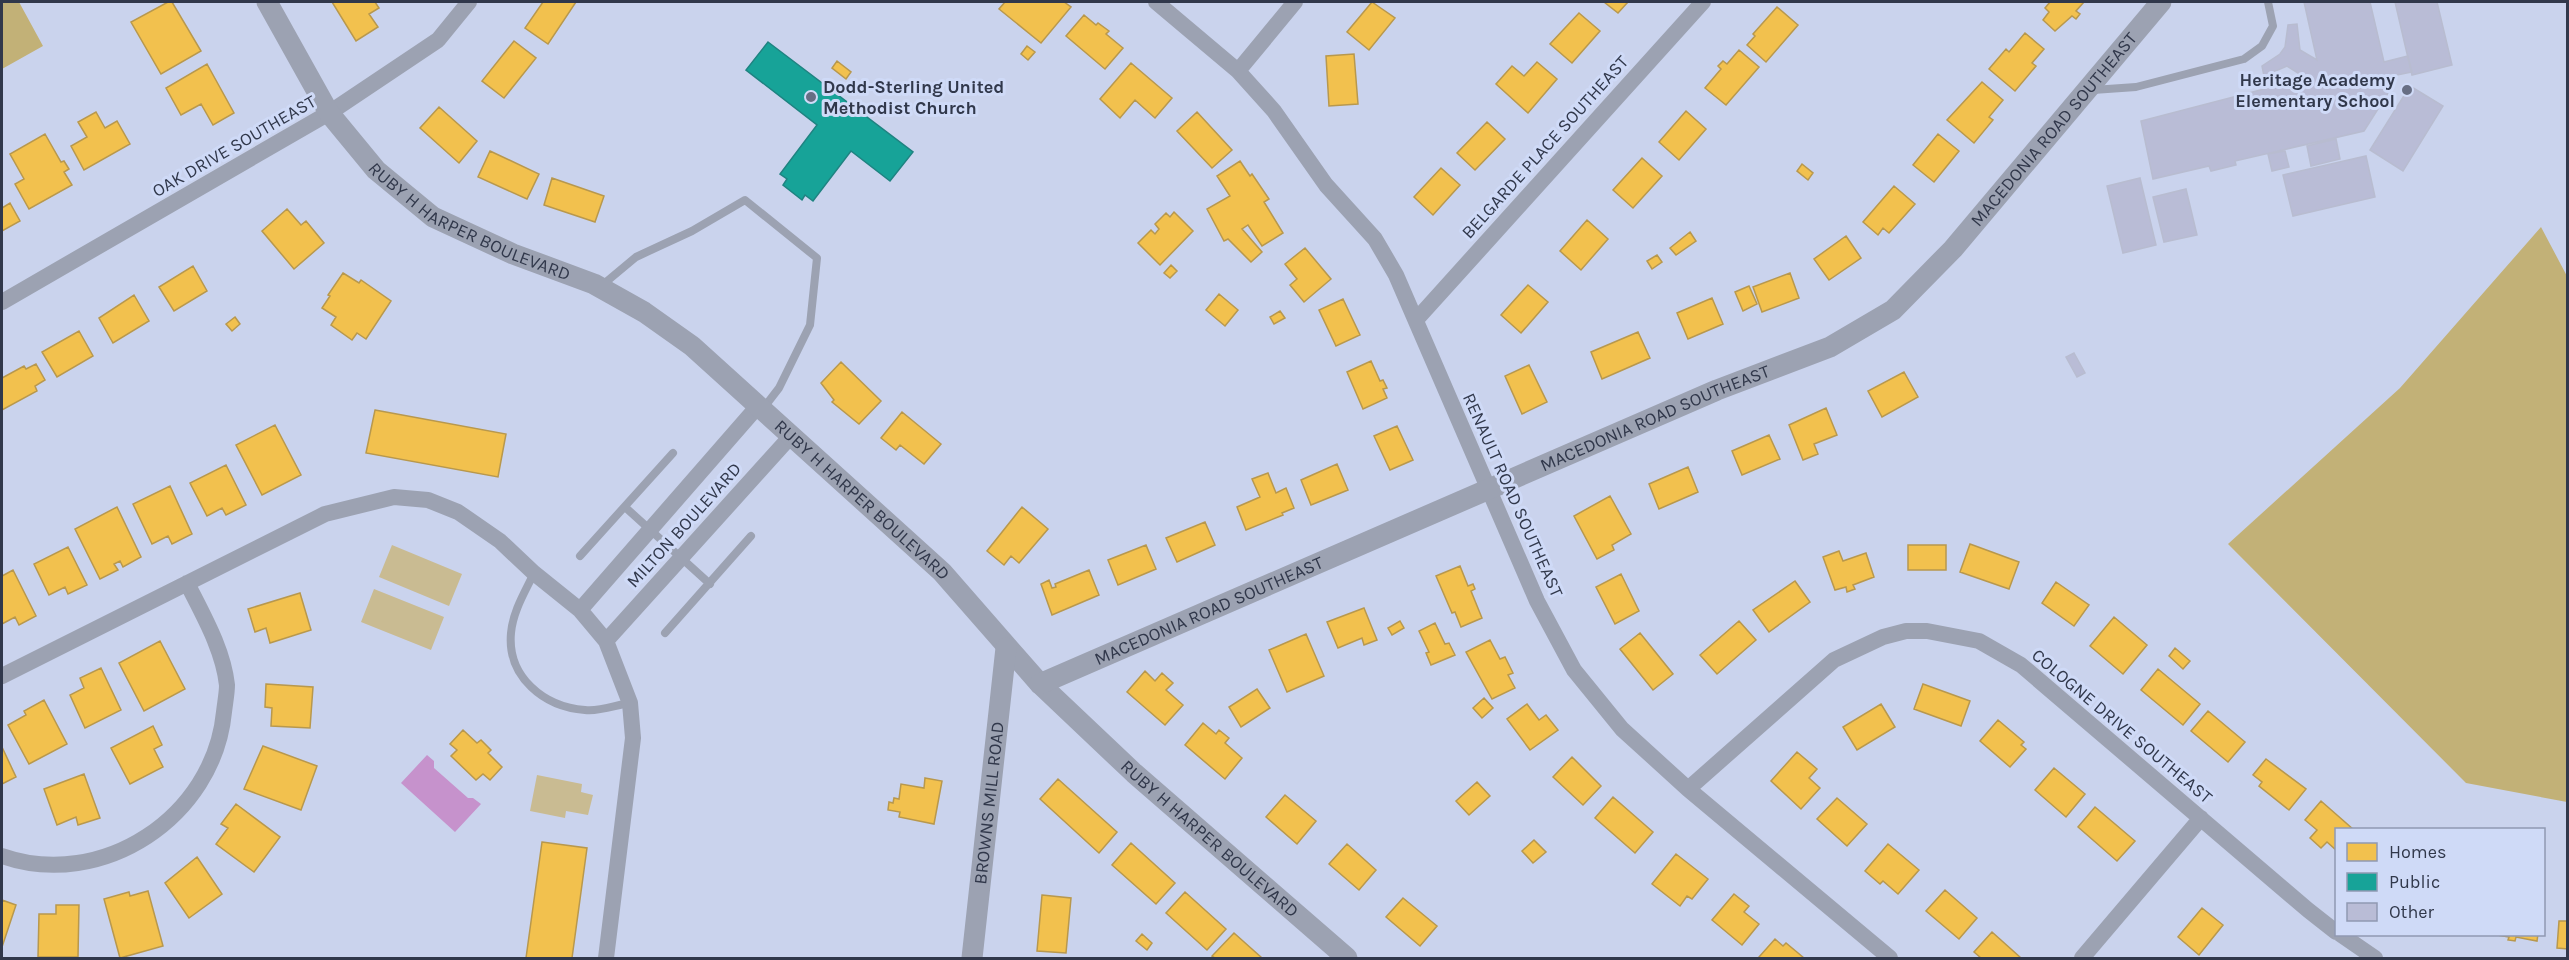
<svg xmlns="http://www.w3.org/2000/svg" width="2569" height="960" font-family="Karla,sans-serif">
<rect width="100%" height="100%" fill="#cad3ed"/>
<path fill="#c9bb92" d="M392,545L462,574L449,606L379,577Z
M374,589L444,617L431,650L361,622Z
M537,775L582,784L581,792L593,795L588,815L566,811L565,818L530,811Z"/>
<path fill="#c2b177" d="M2,2H19L43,46L2,69Z
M2541,227L2568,278L2567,802L2466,783L2228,544L2400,388Z"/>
<path fill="#c692cc" d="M427,755L434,761V768L468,798H473L481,804L455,832L401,783Z"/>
<path fill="#f2c14e" stroke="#b8984d" stroke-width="1.5" d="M168,2H172L201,51L161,74L131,22Z
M332,2H375L379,8L369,14L378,27L356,41Z
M543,2H576L548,44L525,28Z
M1005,2H1064L1071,7L1041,43L999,9Z
M1372,2L1395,18L1369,50L1347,32Z
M1604,2H1628L1618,13Z
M2050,2H2084L2076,11L2080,14L2076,19L2072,16L2055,31L2043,20L2049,12L2045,8Z
M1777,7L1798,25L1766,62L1747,45L1755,36L1753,34Z
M1579,13L1600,31L1572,63L1550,44Z
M1084,15L1096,25L1098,23L1109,31L1106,34L1123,48L1105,69L1066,36Z
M2025,33L2044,49L2032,63L2036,66L2015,91L1989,69L2006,49L2009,52Z
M514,41L536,58L504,98L482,81Z
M1027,46L1035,52L1028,60L1021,54Z
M1739,50L1759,67L1726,105L1705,88L1721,69L1718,66L1723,61L1727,64Z
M1354,54L1358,104L1329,106L1326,56Z
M837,61L851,72L846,79L832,68Z
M1537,62L1557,79L1528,113L1496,84L1512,66L1524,76Z
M1131,63L1172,98L1155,118L1135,100L1120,118L1100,99Z
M207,64L234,113L213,125L201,104L181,115L166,88Z
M1982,82L2003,100L1989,117L1993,120L1974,143L1947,120Z
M439,107L477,141L459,163L420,128Z
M1686,111L1706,129L1679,160L1659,142Z
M96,112L105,128L117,121L130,144L84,170L71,146L87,137L78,122Z
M1197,112L1232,150L1212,168L1177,131Z
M1487,122L1505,139L1475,170L1457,153Z
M45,134L61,162L64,161L69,169L64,172L72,185L29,209L15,184L24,179L10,154Z
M1938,134L1959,151L1934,182L1913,165Z
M490,151L539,174L527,199L478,177Z
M1642,158L1662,176L1633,208L1613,190Z
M1240,161L1250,176L1252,174L1269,199L1264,202L1283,233L1262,246L1248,225L1242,229L1262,252L1251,262L1228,239L1224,241L1207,209L1230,196L1217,176Z
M1802,164L1813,173L1808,180L1797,171Z
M1441,168L1460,185L1433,215L1414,197Z
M552,178L604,196L595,222L544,205Z
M1894,186L1915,204L1889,233L1883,228L1878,235L1863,222Z
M10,203L20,221L2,231V208Z
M287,209L301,225L306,221L324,243L294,269L262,231Z
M1174,212L1193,231L1160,265L1138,243L1151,230L1155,234L1159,229L1155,224L1166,213L1170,217Z
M1587,220L1608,239L1581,270L1560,251Z
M1690,232L1696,241L1676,255L1670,248Z
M1846,236L1861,258L1829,280L1814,259Z
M1305,248L1331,279L1304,302L1290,285L1297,279L1285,264Z
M1657,255L1662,262L1652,269L1647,261Z
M1171,265L1177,271L1170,278L1164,273Z
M193,266L207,291L174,311L159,287Z
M343,273L359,283L361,280L391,301L366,339L357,333L352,340L331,325L336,317L322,308L330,296L328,295Z
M1790,273L1799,298L1762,312L1753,287Z
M1528,285L1548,302L1521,333L1501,315Z
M1749,286L1757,304L1743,311L1735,292Z
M1219,294L1238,310L1225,326L1206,310Z
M134,295L149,321L113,343L99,318Z
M1712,298L1723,324L1688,339L1677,313Z
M1343,299L1360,335L1336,346L1319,310Z
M1280,311L1285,318L1274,324L1270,317Z
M235,317L240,324L232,331L226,324Z
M79,331L93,356L57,377L42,352Z
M1638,332L1650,358L1602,379L1591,352Z
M1371,361L1380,381L1383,380L1387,388L1383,389L1387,398L1363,409L1347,372Z
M841,362L881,401L859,424L832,402L834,400L821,383Z
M36,364L45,380L35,386L37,391L2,410V378L24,366L26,369Z
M1529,365L1547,402L1522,414L1505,376Z
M1904,372L1918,397L1882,417L1868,391Z
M1826,408L1837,435L1814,444L1818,454L1803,460L1789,425Z
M375,410L506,434L498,477L366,453Z
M902,412L941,444L924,464L900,445L896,450L881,438Z
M275,425L301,475L262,495L236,445Z
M1397,426L1413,460L1390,470L1374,436Z
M1769,435L1780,459L1742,475L1732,451Z
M1337,464L1348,490L1311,505L1301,480Z
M226,465L246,505L226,515L222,508L207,516L190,483Z
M1688,467L1698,492L1659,509L1649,484Z
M1268,473L1276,493L1286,488L1294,508L1282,513L1283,515L1246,530L1237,507L1260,497L1252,479Z
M170,486L192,534L172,544L168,536L152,544L133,504Z
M1610,496L1631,534L1612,545L1614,550L1597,559L1574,516Z
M117,507L141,557L123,567L120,561L114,564L118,570L100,579L75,529Z
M1022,507L1048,529L1019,563L1011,556L1004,565L987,551Z
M1205,522L1215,545L1177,562L1166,538Z
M1970,544L2019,562L2009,589L1960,572Z
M1146,545L1156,569L1118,585L1108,560Z
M1908,545H1946V570H1908Z
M68,547L87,585L68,594L65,587L49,595L34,564Z
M1839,551L1843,561L1866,553L1874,577L1853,585L1855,589L1847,592L1846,587L1835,590L1823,557Z
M1460,566L1468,586L1473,584L1475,589L1471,591L1482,618L1461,627L1455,612L1452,613L1436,576Z
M13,570L36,616L19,625L15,617L2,624V576Z
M1089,570L1099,595L1052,615L1041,584L1049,580L1052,588L1056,587L1055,584Z
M1621,574L1639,611L1615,624L1596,587Z
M1795,581L1810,602L1769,632L1753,610Z
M2056,582L2089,605L2074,626L2042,603Z
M300,593L311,630L270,643L266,628L255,632L248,609Z
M1364,608L1377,640L1364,645L1362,638L1338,648L1327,622Z
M2114,617L2147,645L2123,674L2090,646Z
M1400,621L1404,628L1392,635L1388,628Z
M1739,621L1756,640L1717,674L1700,655Z
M1435,623L1445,644L1449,643L1455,655L1431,665L1426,653L1429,652L1419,631Z
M1640,633L1673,674L1653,690L1620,649Z
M1306,634L1324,676L1287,692L1269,650Z
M1490,640L1500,659L1505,657L1513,673L1508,675L1515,688L1492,699L1466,652Z
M160,641L185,689L144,711L119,663Z
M2175,648L2190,661L2183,669L2169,656Z
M101,668L121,710L85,728L70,695L84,688L80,678Z
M2158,669L2200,704L2183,725L2141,690Z
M1145,671L1155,681L1162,673L1173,683L1166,690L1183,705L1165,725L1127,692Z
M266,684L313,687L310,728L271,726L272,708L265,707Z
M1923,684L1970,701L1961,726L1914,709Z
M1257,689L1270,708L1241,727L1229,707Z
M1484,698L1493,708L1482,718L1473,708Z
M44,700L67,744L29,764L8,725L26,715L24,711Z
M1527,704L1539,720L1546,715L1558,730L1530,750L1507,719Z
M1881,704L1895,727L1857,750L1843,727Z
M2208,711L2245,742L2228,762L2191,731Z
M1998,720L2024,742L2021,745L2026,749L2010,767L1980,741Z
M1203,723L1216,734L1219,730L1229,738L1225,743L1242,758L1225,779L1185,745Z
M153,726L162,745L154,749L163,767L130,784L111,748Z
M463,730L477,743L481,740L491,750L488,753L502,767L490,780L483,774L476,780L451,756L457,750L450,744Z
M263,746L317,766L301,810L244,789Z
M2,747L16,777L2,784Z
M1797,752L1817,769L1809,778L1820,788L1801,809L1771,781Z
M1572,757L1601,786L1583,805L1553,777Z
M2266,759L2306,789L2289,810L2259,786L2262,782L2253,775Z
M2054,768L2085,794L2066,817L2035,790Z
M84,774L100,818L78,825L76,817L57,825L44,789Z
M925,778L942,781L934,824L899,817L900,812L888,810L889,802L893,803L894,798L899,799L901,784L924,788Z
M1058,779L1117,832L1099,853L1040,799Z
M1477,782L1490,796L1469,815L1456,801Z
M1285,795L1316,821L1297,844L1266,817Z
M1613,797L1653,832L1635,853L1595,818Z
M1837,798L1867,824L1847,846L1817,819Z
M2321,801L2354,830H2336V850L2327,842L2321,848L2310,838L2317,830L2305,820Z
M236,804L280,837L254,872L216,844L228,828L221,824Z
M2095,807L2135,841L2117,861L2078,827Z
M1534,840L1546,852L1533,863L1522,851Z
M542,842L587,848L572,958H526Z
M1131,843L1175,883L1156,904L1112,865Z
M1347,844L1376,870L1359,890L1329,864Z
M1888,844L1919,870L1898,894L1883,881L1880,884L1865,871Z
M1676,854L1708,879L1692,899L1687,896L1680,906L1652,884Z
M197,857L222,894L189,918L165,883Z
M1945,890L1977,918L1959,939L1926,911Z
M148,891L163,946L120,958L104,899L129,892L130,896Z
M1185,892L1226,929L1207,950L1166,913Z
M1734,894L1749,906L1744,912L1759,924L1742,945L1712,920Z
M1042,895L1071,898L1066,953L1037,951Z
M1403,898L1437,926L1420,946L1386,917Z
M2,900L16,905L2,947Z
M56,905H79L78,957H38L39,914H56Z
M2202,908L2223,925L2199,955L2178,937Z
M2559,921H2568V949L2557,948Z
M1992,932L2021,958H1981L1974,952Z
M1234,933L1262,958H1215L1212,956Z
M1142,934L1152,943L1147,950L1136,941Z
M2538,934L2537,941L2516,937L2515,941L2508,940L2509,937L2497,935Z
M1775,939L1783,946L1786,943L1804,958H1761L1759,957Z"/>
<path fill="#17a398" stroke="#1f8381" stroke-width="1.5" d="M768,42L913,152L890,181L851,151L813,201L805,195L802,200L783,185L787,179L780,174L817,125L746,70Z"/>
<path fill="#b9bcd6" stroke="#b8bcd0" stroke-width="1.5" d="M2304,2H2370L2384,62L2408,56L2412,72L2387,77L2390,90L2364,131L2235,161L2236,165L2211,171L2209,166L2153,179L2141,121L2306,78L2287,66L2264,76L2262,66L2280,54L2285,47L2288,25L2297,24L2300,50L2317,60Z
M2395,2H2437L2452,65L2412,75Z
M2410,86L2443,106L2403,171L2370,150Z
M2336,139L2340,159L2311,166L2307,146Z
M2285,151L2289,167L2272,171L2268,154Z
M2366,156L2375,197L2293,216L2283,175Z
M2140,178L2156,245L2123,253L2107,186Z
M2186,189L2197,235L2164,242L2153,197Z
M2074,353L2085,373L2077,377L2066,357Z"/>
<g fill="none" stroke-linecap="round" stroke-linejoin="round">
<path stroke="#9ca2b2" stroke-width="8" d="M2093,90L2136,87L2244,59L2262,46L2273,26L2268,2
M600,287L636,257L692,231L745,200L817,258L810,325L779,388L762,410
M625,507L710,584
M580,556L673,453
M534,573C525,592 513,611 511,633C507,677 544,707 585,710C599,712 616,705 630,703
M665,633L751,536"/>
<path stroke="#9ca2b2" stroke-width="16" d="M1156,2L1238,71L1274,111L1326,185L1375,239L1396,275L1537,601L1574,670L1622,729L1688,789L1890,958
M1238,71L1295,2
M2,302L329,113L438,40L469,2
M1416,320L1703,2
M580,610L758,406
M606,641L791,436
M2,676L325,514L394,497L428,500L458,512L500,541L534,573L580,610L606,641L630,703L633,738L606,958
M1688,789L1834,660L1883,637L1906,631H1927L1979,641L2021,665L2308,910L2336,932
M2,856C102,891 214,817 224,712C225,703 227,693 227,685C223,649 203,615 187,583
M2340,934L2375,958
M2082,958L2201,818"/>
<g stroke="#9ca2b2" stroke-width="21">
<path id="s1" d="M267,2L329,113L376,170L433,217L513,254L594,284L644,312L692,346L942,572L1040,684L1134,773L1347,958"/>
<path id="s2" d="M1040,684L1717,390L1830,347L1893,310L1953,249L2161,2"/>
<path id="s3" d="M972,958L1006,648"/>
</g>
</g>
<g fill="#676e84" stroke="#cfdaf7" stroke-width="2">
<circle cx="2407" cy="90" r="6"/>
<circle cx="811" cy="97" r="6"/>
</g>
<g text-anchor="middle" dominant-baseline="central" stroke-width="6" stroke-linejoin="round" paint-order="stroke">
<g font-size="18" font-weight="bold" fill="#31384b" stroke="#cfdaf7" text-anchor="end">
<text x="2395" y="80">Heritage Academy<tspan x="2395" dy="21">Elementary School</tspan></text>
<text x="823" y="87" text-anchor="start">Dodd-Sterling United<tspan x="823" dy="21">Methodist Church</tspan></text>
</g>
<g font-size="18" fill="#31384b" stroke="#cfdaf7">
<text stroke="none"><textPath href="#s2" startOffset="1174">MACEDONIA ROAD SOUTHEAST</textPath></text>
<text transform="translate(234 146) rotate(-30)">OAK DRIVE SOUTHEAST</text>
<text transform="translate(1545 147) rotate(-48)">BELGARDE PLACE SOUTHEAST</text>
<text stroke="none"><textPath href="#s1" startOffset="309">RUBY H HARPER BOULEVARD</textPath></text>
<text stroke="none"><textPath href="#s2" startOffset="670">MACEDONIA ROAD SOUTHEAST</textPath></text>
<text transform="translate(1513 495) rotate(66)">RENAULT ROAD SOUTHEAST</text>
<text stroke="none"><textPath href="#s1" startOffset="795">RUBY H HARPER BOULEVARD</textPath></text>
<text transform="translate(684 525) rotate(-48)">MILTON BOULEVARD</text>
<text stroke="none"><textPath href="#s2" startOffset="184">MACEDONIA ROAD SOUTHEAST</textPath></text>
<text transform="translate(2122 726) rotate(40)">COLOGNE DRIVE SOUTHEAST</text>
<text stroke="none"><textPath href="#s3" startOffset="156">BROWNS MILL ROAD</textPath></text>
<text stroke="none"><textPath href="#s1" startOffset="1281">RUBY H HARPER BOULEVARD</textPath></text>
</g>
</g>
<rect width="2569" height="960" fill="none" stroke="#31384b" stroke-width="6"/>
<rect x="2335" y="828" width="210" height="108" fill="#cfdaf7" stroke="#9099b2" stroke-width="1.5"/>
<rect x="2347" y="843" width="30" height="18" fill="#f2c14e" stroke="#9099b2" stroke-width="1.5"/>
<text x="2389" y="858" font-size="18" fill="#31384b">Homes</text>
<rect x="2347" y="873" width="30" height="18" fill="#17a398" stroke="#9099b2" stroke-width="1.5"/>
<text x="2389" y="888" font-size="18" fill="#31384b">Public</text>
<rect x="2347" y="903" width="30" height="18" fill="#b9bcd6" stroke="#9099b2" stroke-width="1.5"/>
<text x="2389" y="918" font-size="18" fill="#31384b">Other</text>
</svg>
